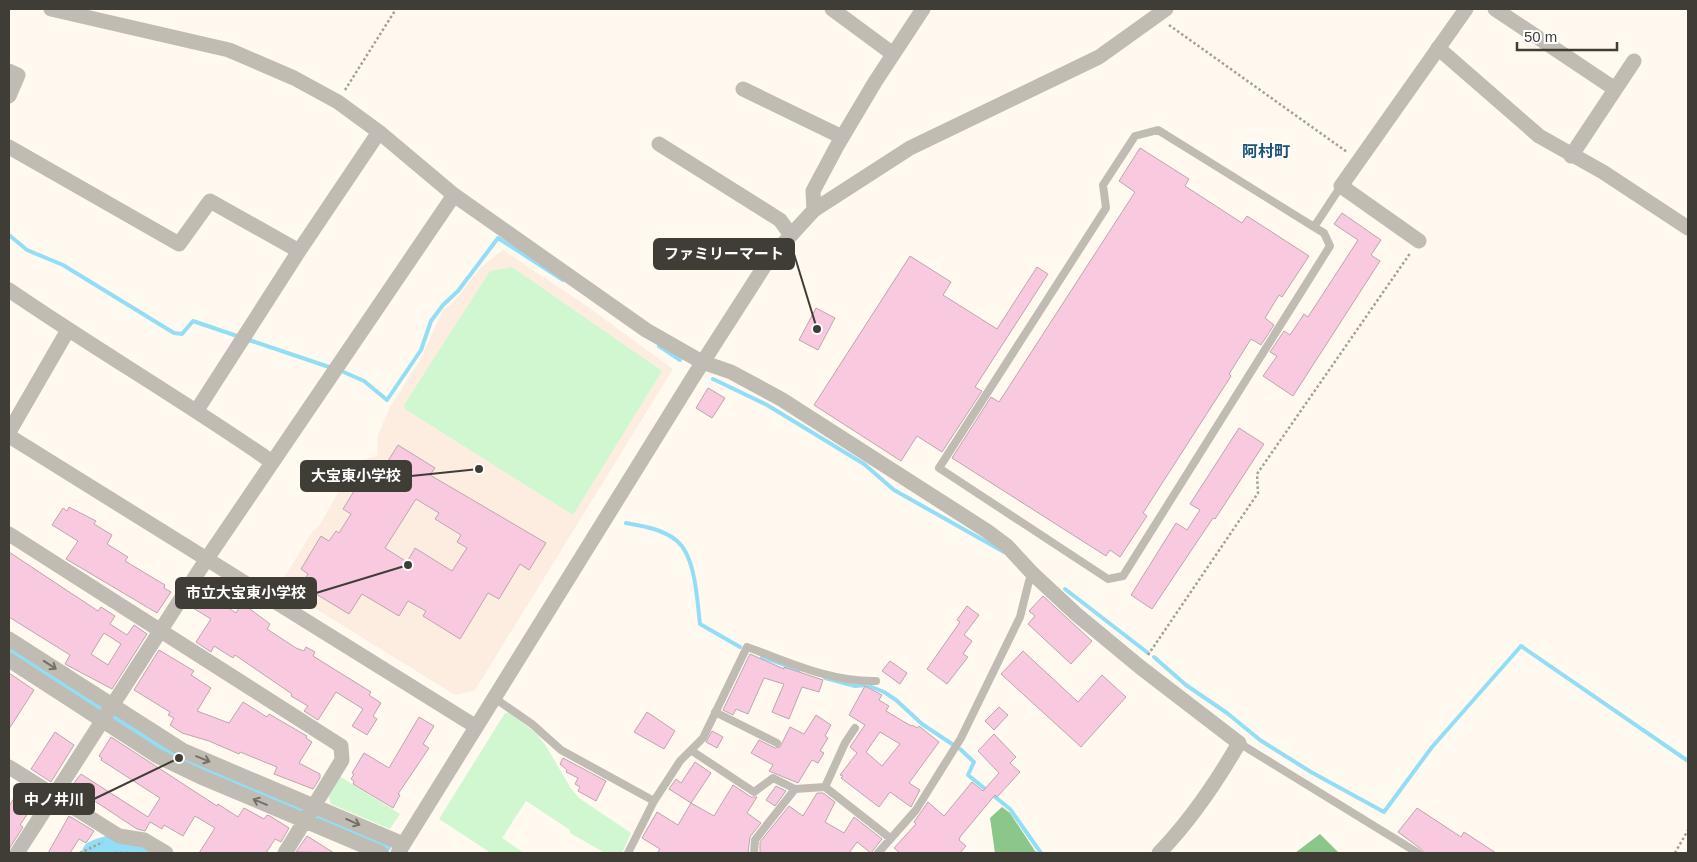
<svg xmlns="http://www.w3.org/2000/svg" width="1697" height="862" font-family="Arial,'Noto Sans JP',sans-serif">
<rect width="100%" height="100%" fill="#fff9ef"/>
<path fill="#fdede1" d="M503,250L588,307L673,369L475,690L455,695L279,586L312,532L319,526L343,484L349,464L377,456L378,435L390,407L420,360L443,310L452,304L480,268Z"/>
<path fill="#d1f7d0" d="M512,267L662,371L573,515L405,409L404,405L490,271Z
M505,713H510L537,734L546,746L570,787L579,798L631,833L622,853H605L570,833V830L526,801L502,838L524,853H491L439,819Z
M339,776L400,814L390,829L331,804L328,794Z"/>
<path fill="#8cc68b" d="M1002,807L1010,813L1035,851L1039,853H995L990,818Z
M1320,834L1339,853H1295Z"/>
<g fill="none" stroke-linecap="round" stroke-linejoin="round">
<path stroke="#93def7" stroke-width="4" d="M9,235L27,250L63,265L174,333L182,334L193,321L240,337
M246,339L332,368
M659,346L680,360
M339,370L364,381L387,400L421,350L431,321L443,305L458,291L498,238L563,280
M713,379L767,405L864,464L894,490L1004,552
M626,523C643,526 663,529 677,541C696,557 697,601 700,624L740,647
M1065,589L1148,653
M762,657L799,670
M1154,657L1186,685L1227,713L1260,740L1311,772L1384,812L1432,747L1521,646L1688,761
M825,678L855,686L867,685L884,692L896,700L922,724L952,744
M960,749L974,762L968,775L1010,809L1041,853"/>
<path stroke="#93def7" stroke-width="24" d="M9,650L97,706
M118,719L179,758L295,807
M323,819L380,843
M94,853C112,844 132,845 149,853"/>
</g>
<path fill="#f9c9df" stroke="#bba7b0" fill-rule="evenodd" d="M1140,148L1189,179L1185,186L1242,223L1247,216L1309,256L1282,297L1279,295L1265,318L1274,325L1261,345L1251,339L1229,374L1231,376L1143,513L1147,516L1120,557L1110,550L1106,556L952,458L991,397L999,402L1135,192L1119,181Z
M1342,213L1381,240L1371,255L1380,261L1293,396L1263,376L1277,356L1270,352L1284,331L1290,335L1304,314L1308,317L1358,240L1334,224Z
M910,256L951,282L943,295L997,329L1037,267L1048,274L975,387L982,391L942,452L917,436L901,461L814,405Z
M816,308L835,318L818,350L799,340Z
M708,388L725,398L712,418L696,408Z
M1239,428L1264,444L1215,519L1213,518L1152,609L1131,595L1176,523L1187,530L1200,510L1190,504Z
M398,445L435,468L430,475L546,543L529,570L520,564L499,599L488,593L460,639L423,616L426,611L408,601L399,616L362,594L349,614L301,585L308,574L301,569L321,536L329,541L336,531L339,533L351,514L343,509L367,470L378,477ZM416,499L439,513L435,519L461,535L457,542L467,548L452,571L415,548L407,562L385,548Z
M69,507L96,521L94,524L112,535L107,544L128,557L125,561L165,585L164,588L171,592L157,613L66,559L78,541L52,525L63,508L67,511Z
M9,552L98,611L101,607L115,616L110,624L127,635L134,625L147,634L112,689L65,664L70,655L9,617ZM104,633L121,644L108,665L91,654Z
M199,588L236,613L242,603L270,624L267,629L296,648L304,651L306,647L315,652L313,656L371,692L369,695L381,703L373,716L377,719L367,735L352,726L363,709L336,692L318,720L304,711L308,706L291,696L292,694L235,655L233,658L214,646L211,652L196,642L211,619L188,605Z
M1043,596L1092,641L1071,664L1028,624L1035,616L1029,611Z
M967,606L979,615L964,635L972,641L963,654L968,657L947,684L927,669L960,622L957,620Z
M159,650L194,671L191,675L211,688L197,711L229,723L243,702L267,717L269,714L307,736L306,738L312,742L299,763L320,774V778L313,789L274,774L277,767L240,752L239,754L209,741L182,733L170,725L174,718L168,715L170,712L134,690Z
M1023,651L1078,702L1102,675L1126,697L1081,747L1001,674Z
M750,654L784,669V667L823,680L819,692L802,687L789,719L772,712L784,684L764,678L748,714L736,709L733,715L723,710Z
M890,661L907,673L900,684L882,671Z
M9,673L34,690L9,729Z
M865,686L882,695L879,700L889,706L886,711L911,726L912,725L917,728L919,726L939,742L909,783L920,790L911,807L890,792L879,807L841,778L843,776L840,775L857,753L850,747L865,725L849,715ZM880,732L900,744L882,766L866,752Z
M999,707L1008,715L994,730L985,721Z
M647,712L675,731L664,749L634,732Z
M816,715L831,725L825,736L828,738L820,751L824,753L818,763L812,760L798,783L769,771L773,765L751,753L759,740L775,748L780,747L790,727L804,734Z
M419,717L434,726L423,744L429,748L398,794L400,795L393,808L353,784L354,781L351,779L354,774L352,773L364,753L389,768Z
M712,731L723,737L717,748L706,742Z
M55,732L74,745L51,782L31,769Z
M994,734L1016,757L1010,763L1020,772L997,797L995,795L960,837L959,840L966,846L960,853H900L894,848L916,824L914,822L928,802L944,816L972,782L983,791L999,773L978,751Z
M111,737L217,806L218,804L238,817L244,808L264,819L267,815L270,816L289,828L281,842L275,839L266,853H199L215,828L195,816L183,836L164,825L162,829L150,822L145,831L137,829L81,792L79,794L70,788L81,774L148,817L160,798L101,760L102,758L99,756Z
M563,758L606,781L596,801L578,791L580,787L575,784L578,778L566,772L567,770L560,764Z
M695,762L711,773L691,803L669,789L676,779L681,783Z
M733,785L751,797H757L747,813L761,823L750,837L748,853H657L660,849L642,838L657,812L678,825L691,803L714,816Z
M22,786L39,797L20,825L23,827L9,849V806Z
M776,786L786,791L775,806L766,800Z
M817,793H823L835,802L825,822L844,833L854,817L882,839L871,853L857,842L849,853H760V842L789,806L803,816Z
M1417,808L1461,837L1464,832L1496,853H1424L1421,849L1398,832Z
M69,816L94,831L86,843L79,839L70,853H48Z
M307,836L334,853L296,852Z"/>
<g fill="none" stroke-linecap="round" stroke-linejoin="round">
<path stroke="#a5a098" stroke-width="2.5" stroke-dasharray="2.5 2.5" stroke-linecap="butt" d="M1169,25L1347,152
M345,90L396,9
M1148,655L1258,493L1257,474L1411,252
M80,853L103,842
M115,853H129
M1675,853L1688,830"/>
<path stroke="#c0bcb4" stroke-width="8" d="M1314,227L1324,233L1330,246L1123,576L1108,579L939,468L1106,208L1103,185L1135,136L1158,130L1314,227L1341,186
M493,697L532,724L561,750L654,801
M715,712L777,743
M1239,743L1418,853
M692,751L754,792L773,778L795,789L825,787L890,838
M825,787L845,743L855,728
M628,853L654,801L680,761L703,738L747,647C789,662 830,682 876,681
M754,853L755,840L795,789
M878,853L916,810L961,738L1020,617L1029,581L1033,574"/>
<path stroke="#c0bcb4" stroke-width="15" d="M51,9L229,50L294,78L338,102L379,132L454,195L646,330L702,362L731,372L781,399L987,531L1007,546L1033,574
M832,9L893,54
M1495,9L1615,89
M1438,48L1539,136L1603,172L1688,228
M9,71L18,75L9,96
M743,89L842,137
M659,144L780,220L791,235
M9,147L179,244L210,201L299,251
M1571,156L1634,61
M814,210L813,191L837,146L875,82L923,9
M9,290C95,349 186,402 272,462
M197,410L299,251L379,132
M9,432L68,330
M9,534L341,746L342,760L285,853
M9,639L184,751L403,844
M9,660L157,756L201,777L381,853
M9,767L119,836L144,840L166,853
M17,853L206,560L454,195"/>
<path stroke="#c0bcb4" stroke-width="15" d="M1419,241L1341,186L1466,9
M9,436L475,726
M1033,574L1076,614L1140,667L1239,743C1216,783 1191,820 1159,853
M398,853L692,379L769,259L814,210L910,148L1099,57L1166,9"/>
</g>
<defs><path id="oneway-shaft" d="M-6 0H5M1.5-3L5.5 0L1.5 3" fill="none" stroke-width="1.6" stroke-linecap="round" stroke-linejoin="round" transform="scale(1.25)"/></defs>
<g stroke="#737068">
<use href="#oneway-shaft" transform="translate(50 665) rotate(33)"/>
<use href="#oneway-shaft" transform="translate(203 759) rotate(22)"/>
<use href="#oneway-shaft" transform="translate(260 802) rotate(-157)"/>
<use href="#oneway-shaft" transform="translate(353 822) rotate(24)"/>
</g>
<g text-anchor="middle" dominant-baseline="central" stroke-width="4" stroke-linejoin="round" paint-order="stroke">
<g font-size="16" font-weight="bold" fill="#1d5375" stroke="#fff">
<text x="1266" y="151">阿村町</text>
</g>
</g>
<path fill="none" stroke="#403d36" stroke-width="2" d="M817 329L794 254M479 469L411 476M408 565L316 593M179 758L94 799"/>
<g fill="#403d36" stroke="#fff" stroke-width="2">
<circle cx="817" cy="329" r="5"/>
<circle cx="479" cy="469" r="5"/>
<circle cx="408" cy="565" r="5"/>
<circle cx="179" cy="758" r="5"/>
</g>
<g fill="#403d36" stroke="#403d36" stroke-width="2">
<rect x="654" y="239" width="140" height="30" rx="5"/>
<rect x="301" y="461" width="110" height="30" rx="5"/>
<rect x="176" y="578" width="140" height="30" rx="5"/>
<rect x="14" y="784" width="80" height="30" rx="5"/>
</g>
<g font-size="15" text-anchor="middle" font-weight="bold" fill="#fff">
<text x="724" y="259">ファミリーマート</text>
<text x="356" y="481">大宝東小学校</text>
<text x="246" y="598">市立大宝東小学校</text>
<text x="54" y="805">中ノ井川</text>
</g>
<rect width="1697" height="862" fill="none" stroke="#403d36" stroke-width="20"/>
<path d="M1517 42v8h100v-8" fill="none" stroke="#403d36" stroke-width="2.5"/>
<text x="1524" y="42" font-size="15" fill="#403d36" stroke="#ffffff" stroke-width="4" paint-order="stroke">50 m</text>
</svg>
